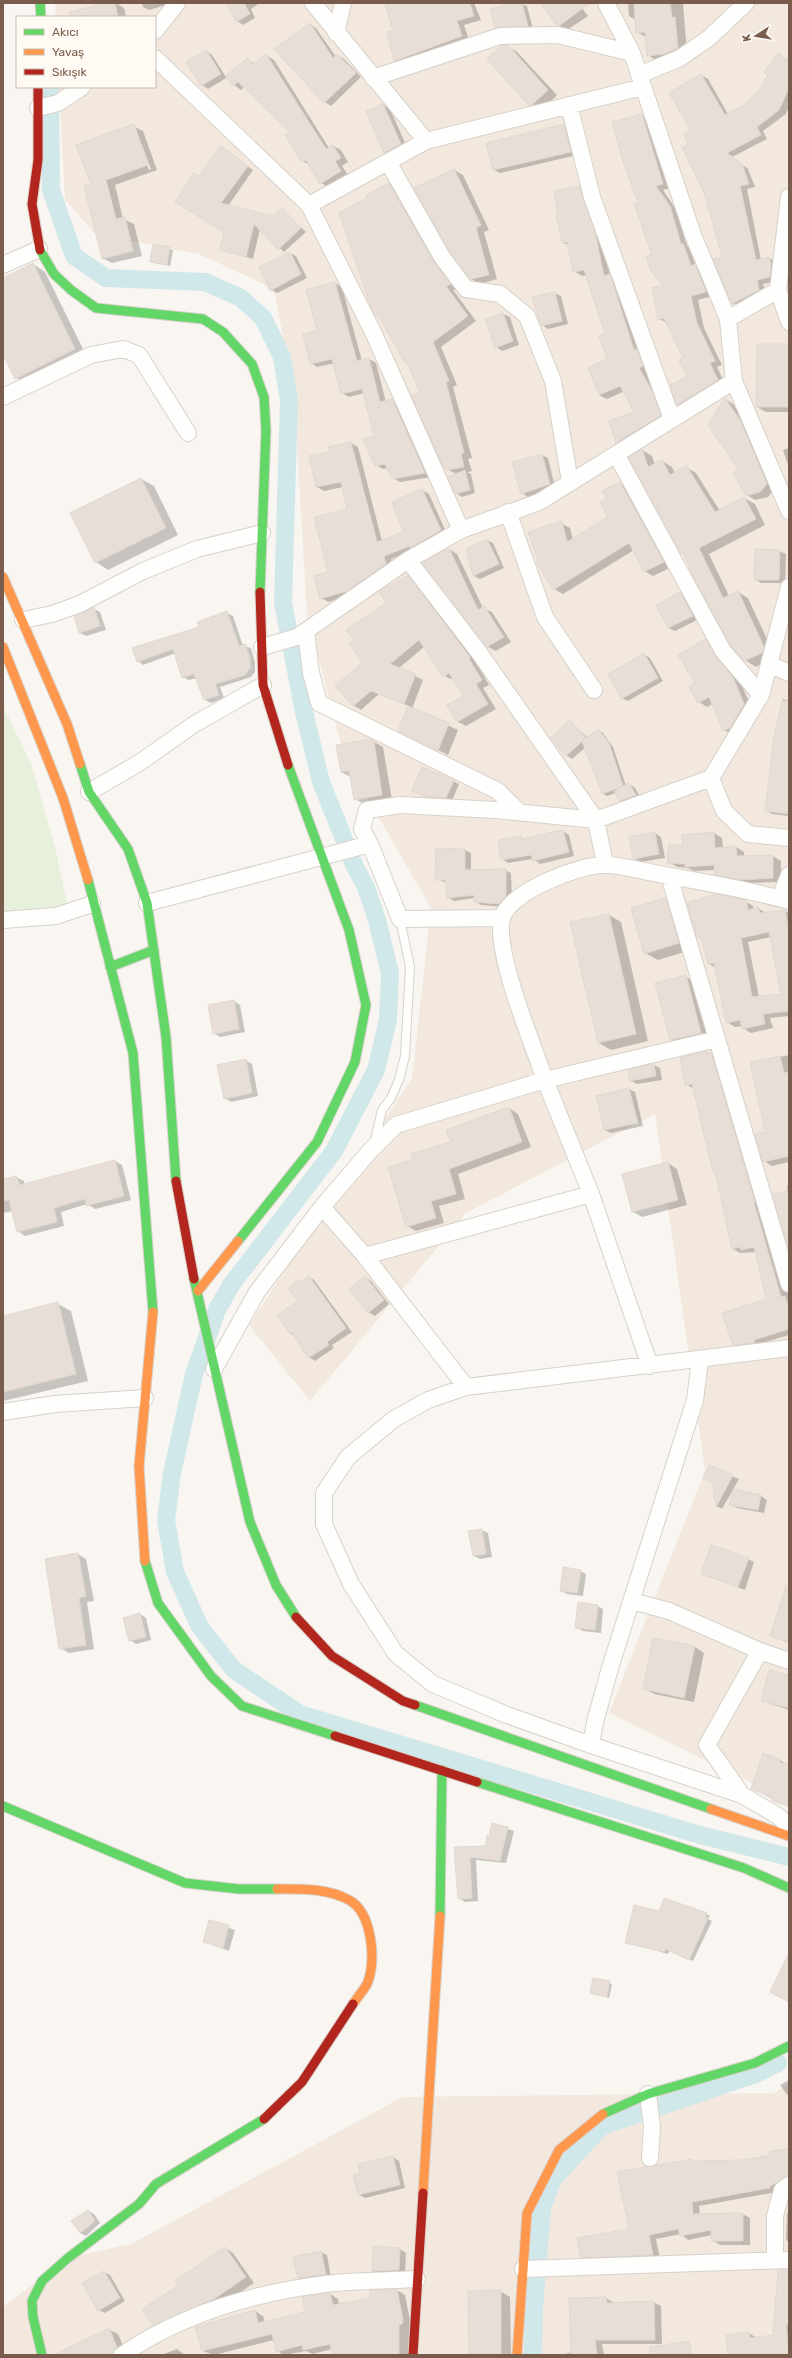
<svg xmlns="http://www.w3.org/2000/svg" width="792" height="2358" font-family="Rubik,sans-serif">
<rect width="100%" height="100%" fill="#f9f5f0"/>
<path fill="#f2e8de" d="M55,3H789V1801L609,1713L705,1471L655,1114L466,1213L310,1401L249,1325L412,1078L431,908L345,759L307,614L294,397L274,289L199,254L95,234L65,200L59,87H155V17H56Z
M789,2084V2355H3V2307L68,2258L131,2244L403,2097L774,2093Z"/>
<path fill="#e7f0db" d="M3,706L31,764L55,847L67,904L25,912H3Z"/>
<path fill="#0003" fill-rule="evenodd" d="M111,3H116L124,8L126,17H82Z
M142,3H173L149,10L143,7Z
M227,3H260L251,9L255,18L243,25L237,21Z
M386,3H474L481,20L464,25L469,40L401,65L394,61V32Z
M517,3L527,6L533,29L502,31L496,27Z
M542,3H578L588,16L567,30L557,25Z
M628,3H683L687,53L657,61L648,55L646,37L637,32L636,20L629,16Z
M310,24L316,28L336,57L337,55L344,59L361,77L331,106L325,102Z
M507,46L517,52L557,95L542,110L530,105Z
M206,51L212,55L226,77L248,60L255,63L266,55L274,60L329,148L333,146L341,150L348,162L342,166L348,175L328,187L321,183L311,166L303,161L292,132L244,87L241,90L234,85L228,77L208,89L202,85L188,63Z
M779,54L789,61V106L786,114L763,131L767,139L732,157L748,169L755,187L747,189L761,260L769,258L776,262L777,281L763,284L766,294L740,307L733,303L713,218L690,146L692,131L701,75L708,79L728,114L746,105L760,90Z
M383,105L390,109L407,147L391,155L385,152Z
M642,115L649,119L670,188L663,190L677,211L687,246L690,248L696,266L702,270L713,296L698,300L704,328L722,365L717,367L725,384L685,409L678,404L671,386L688,378L685,358L668,323L659,319L664,286L653,256L639,203Z
M564,125L570,129L577,155L500,173L494,170Z
M133,126L143,131L157,170L115,185L123,219L134,224L142,256L112,263L102,258L92,185ZM135,132H137L151,169L149,170Z
M227,151L253,170L228,206L275,217L282,210L306,232L284,252L260,229L253,259L221,250L225,231L199,177Z
M454,170L463,175L489,230L484,232L497,279L480,284L471,279Z
M389,184L397,189L458,289L453,290L476,321L441,347L457,385L453,387L472,458L468,459L472,471L467,472L471,474L475,493L462,497L456,493V474L447,469L410,364L406,362L381,318L376,315L368,199Z
M579,187L587,192L602,237L610,276L617,280L668,420L625,447L617,442L636,413L625,391L607,399L599,395L608,360L606,335L587,275L582,276L574,271L568,245L563,243L555,192Z
M154,245L173,250L170,266L151,261Z
M290,253L296,256L307,278L277,293L271,290Z
M33,264L45,272L87,357L28,385L16,378L3,351V279Z
M335,283L342,287L362,361L369,359L376,363L386,402L392,400L399,404L432,477L400,482L393,478L388,468L383,469L376,465L375,437L365,393L349,397L342,393L335,363L317,367L311,363L318,331L307,291Z
M555,293L561,296L568,324L548,329L542,325L533,298Z
M503,314L510,317L519,345L502,351L496,347L486,320Z
M788,345L789,412H766L757,407Z
M725,399L733,404L748,426L775,489L768,497L755,500L747,495Z
M351,443L358,447L382,541L404,532L422,490L429,494L447,534L391,559L393,568L354,594L328,602L321,598L348,509L343,487L324,491L317,487L311,457L330,452Z
M789,448V468L783,450Z
M642,450L652,456L655,465L662,461L672,467L675,473L686,467L696,473L720,511L744,498L755,504L765,525L709,554L729,596L738,592L748,598L774,654L772,659L756,667L745,660L686,555L681,552L630,458Z
M542,455L548,458L555,487L528,497L522,493Z
M141,479L154,486L178,535L108,570L96,562Z
M620,483L629,488L672,567L653,576L644,571L634,550L563,594L554,589L561,523L570,528L573,539L609,517L608,499Z
M487,540L493,543L504,568L480,579L474,576L467,549Z
M449,549L457,554L483,608L492,612L511,642L496,651L488,647L424,563Z
M779,551L786,554L785,583H761L755,579Z
M408,576L416,581L478,662L477,664L489,685L483,688L496,709L466,726L458,722L448,706L464,696L453,678L450,679L442,674L424,647L399,668L423,680L412,709L458,730L448,755L399,731L409,706L379,694L361,710L353,705L364,663L387,603Z
M680,593L686,597L699,619L675,631L668,628Z
M94,609L100,612L106,630L86,636L80,633Z
M227,613L233,616L243,646L251,648L255,662V672L251,677L220,687L224,698L211,703L205,700L197,678L189,680L183,677L176,653L143,665L138,661Z
M706,640L714,645L741,683L752,709L732,735L724,730L713,704L707,707L699,702L696,684Z
M644,654L650,658L663,681L628,701L622,698Z
M783,699L789,701V816L772,814L766,810L775,736Z
M570,721L588,738L598,730L603,733L613,747L626,786L629,784L635,788L641,799L626,804L620,801L616,793L607,796L602,793L586,747L572,759L566,755Z
M371,740L383,747L392,800L364,804L355,799L351,777L341,772Z
M453,781L459,784L452,801L434,800L419,794Z
M563,831L569,835L574,856L540,864L533,859L508,863L502,859L521,837L526,840Z
M655,833L661,837L665,858L640,862L634,858Z
M714,833L722,838L723,848L736,847L744,852V857L773,856L781,861V882L750,883L724,879L716,874V870L694,871L688,868L677,867L669,862L684,847Z
M437,849L465,850L471,853V870H505L511,873L512,900L505,907L481,905L475,901V898L454,901L448,897L447,883L436,879Z
M665,899L678,906L691,950L658,960L645,953Z
M745,901L753,906L754,909L758,908L766,913L785,911L789,913V1016L770,1018L773,1028L751,1033L743,1028L742,1026L735,1027L727,1022L716,968L709,964L703,940L698,937ZM771,937L782,995L759,997L748,942Z
M609,915L621,922L648,1041L611,1050L599,1043Z
M686,977L692,980L707,1036L677,1043L671,1040Z
M234,1001L240,1005L245,1032L220,1037L214,1033Z
M706,1052L718,1058L760,1203L789,1293V1335L741,1349L734,1344L767,1299L757,1252L740,1253L733,1249L716,1173L714,1171L694,1089L686,1084ZM711,1057H713L755,1202L753,1203Z
M789,1055V1162L772,1166L764,1161L766,1133L751,1063Z
M245,1060L252,1064L258,1096L231,1102L225,1098Z
M654,1065L660,1068L662,1080L637,1084L631,1081Z
M629,1089L635,1092L643,1126L611,1133L605,1130L597,1096Z
M509,1108L518,1114L531,1147L458,1174L465,1199L439,1206L444,1223L416,1231L407,1226L413,1161L452,1143Z
M115,1161L122,1165L131,1200L95,1209L87,1204L61,1212L64,1226L25,1236L18,1231L13,1211L3,1213V1180L16,1177L24,1181L25,1185Z
M668,1163L677,1169L687,1205L642,1217L633,1212Z
M789,1185V1247L787,1186Z
M309,1277L314,1280L352,1332L332,1345L334,1348L315,1361L309,1357L296,1337L290,1333L299,1301V1281L301,1282Z
M365,1277L371,1281L389,1304L375,1316L368,1312Z
M58,1304L71,1311L88,1381L3,1401V1317Z
M709,1467L739,1479L722,1509L717,1506Z
M733,1491L761,1496L767,1500L764,1513L737,1508L730,1504Z
M482,1530L488,1533L492,1557L480,1559L474,1556Z
M78,1554L86,1559L94,1601L87,1602L94,1649L69,1653L60,1648Z
M748,1559L754,1562L745,1590L702,1574Z
M580,1571L586,1574L583,1596L567,1594L561,1591Z
M597,1606L603,1609L601,1633L583,1631L576,1627Z
M789,1606V1643L771,1636Z
M140,1614L146,1618L151,1640L136,1644L130,1640Z
M695,1647L704,1653L694,1702L654,1694L644,1688Z
M789,1676V1710L762,1701Z
M764,1755L780,1760L789,1766V1807L752,1789Z
M493,1824L514,1831L506,1863L476,1860L478,1901L465,1902L459,1898L456,1848L487,1846Z
M660,1912L706,1914L710,1916L708,1919L712,1921L693,1961L670,1950L668,1954L626,1942Z
M209,1921L235,1930L229,1951L204,1942Z
M594,1979L612,1984L609,1998L591,1993Z
M789,2080V2097L780,2085Z
M789,2149V2184L777,2192L699,2206L700,2215L743,2214L750,2218V2245H720L712,2240V2235L688,2240L681,2234L656,2239L660,2259L589,2261L582,2257L630,2230L692,2160L695,2162L744,2161L771,2156Z
M393,2157L399,2161L405,2188L365,2198L358,2194L362,2174Z
M88,2211L94,2214L100,2223L86,2236L80,2233Z
M787,2213H789V2242L786,2240Z
M225,2248L233,2253L254,2283L223,2304L162,2330L154,2325L179,2286Z
M400,2249L406,2253L405,2273L379,2274L373,2271Z
M320,2252L327,2255L331,2278L305,2281L299,2278Z
M104,2272L110,2275L125,2301L105,2313L99,2310Z
M789,2286V2355H730L749,2333L757,2338L774,2336Z
M397,2290L405,2295L411,2325L408,2355H333L332,2349L313,2354L306,2351L284,2355L277,2351L274,2340L214,2355L203,2351L255,2311L263,2316L265,2323L306,2313L330,2294L338,2299L339,2304L371,2299Z
M500,2291L510,2297L511,2355H470Z
M606,2298L614,2303L653,2302L661,2306L662,2344H602L604,2355H563L571,2352L570,2299Z
M108,2329L118,2334L126,2352L124,2355H66Z
M177,2349L185,2355H161Z"/>
<g fill="none" stroke-linecap="round" stroke-linejoin="round">
<path stroke="#d0e8ea" stroke-width="18" d="M50,87L51,190L74,256L106,278L205,282L241,298L263,318L282,357L289,400L283,603L304,712L321,782L355,867L366,887L377,920L390,973L388,1020L376,1070L334,1151L231,1285L217,1310L194,1374L172,1473L166,1520L175,1572L200,1627L234,1670L300,1714L700,1835L789,1857
M533,2355L534,2308L542,2208L553,2179L602,2126L756,2074L778,2063"/>
</g>
<path fill="#e6ded7" stroke="#e2d8d2" fill-rule="evenodd" d="M106,3H115L118,17H71L70,12Z
M226,3H244L250,14L236,22Z
M385,3H470L474,16L457,21L462,36L394,61L387,32L393,31Z
M513,3H522L528,26L495,28L490,9Z
M540,3H590L559,26H557Z
M634,3H670L672,18L675,17L678,48L664,54L647,56L645,32L636,33Z
M310,23L333,58L337,54L356,73L324,103L274,49Z
M502,45H508L548,90L532,105L529,106L487,59Z
M206,50L221,74L201,86L186,62Z
M779,52L789,62V88L779,110L757,127L761,135L727,153L742,164L749,184L740,186L756,260L769,257L771,265L770,277L757,280L759,290L732,304L713,259L722,257L704,192L682,147L688,145L684,133L691,130L669,93L701,74L725,115L746,104L759,90L768,75L764,72Z
M266,54L326,149L333,145L341,158L335,161L341,171L320,184L306,160L302,162L285,135L290,132L238,82L233,86L225,76L248,58L253,64Z
M383,104L401,144L384,153L366,111Z
M642,114L663,184L656,186L670,206L681,244L683,243L691,266L695,264L706,292L691,296L697,323L715,361L710,363L718,380L677,405L670,385L687,377L679,360L683,358L664,318L658,320L652,288L663,286L651,271L646,256L652,255L634,204L638,202L624,165L612,122Z
M134,124L148,165L106,180L116,219L125,217L133,251L102,259L84,186L91,184L76,145Z
M564,124L571,152L493,170L486,143Z
M221,146L248,166L221,203L274,216L282,208L301,228L278,250L254,224L246,257L220,250L224,232L175,202L193,173L199,176Z
M454,169L481,225L476,228L489,275L471,279L450,252L414,188Z
M389,183L434,262L451,284L446,286L468,316L433,342L449,381L446,382L464,453L461,454L464,467L446,470L444,468L411,395L420,393L407,362L405,363L378,315L375,316L372,310L339,213L367,198L365,196Z
M579,186L595,232L604,276L610,274L634,350L637,349L643,366L639,368L652,391L661,415L616,443L609,421L634,412L620,386L599,395L588,368L607,359L599,336L605,334L584,270L573,272L567,242L562,243L556,214H558L554,191Z
M153,244L170,247L167,265L150,262Z
M290,252L301,274L270,291L259,267Z
M33,263L75,349L15,379L3,354V278Z
M335,282L357,361L369,358L380,402L392,399L425,473L392,479L385,464L375,466L363,439L374,436L362,389L341,394L332,359L310,364L303,334L317,330L306,290Z
M555,292L562,321L541,326L532,297Z
M503,313L513,341L495,348L485,319Z
M757,344H789L788,407H756Z
M725,398L740,420L767,484L760,492L746,496L733,473L739,470L708,425Z
M351,442L377,542L403,532L392,502L422,489L441,530L410,548V546L384,556L386,564L347,591L320,599L314,576L328,572L314,517L347,509L341,482L316,487L309,456L329,452L328,447Z
M642,449L648,467L662,460L670,475L686,465L715,512L744,497L756,519L699,548L723,598L738,591L764,647L762,653L744,661L731,646L697,584L683,552L681,553L629,458Z
M542,454L550,484L521,494L512,462Z
M465,470L470,490L455,494L448,477Z
M141,478L166,528L95,563L70,513Z
M620,482L664,562L644,572L629,543L553,590L536,562L538,560L528,532L562,521L567,542L608,517L600,502L606,499L602,491Z
M487,539L499,564L473,576L466,549Z
M449,548L478,610L484,606L504,637L487,647L422,563Z
M755,549L780,550L779,580H754Z
M408,575L470,657L469,659L482,680L476,684L488,704L457,722L447,705L463,696L449,673L443,677L419,640L390,664L416,674L404,704L371,691L353,706L335,686L362,663L349,643L353,639L346,630L386,603L379,592Z
M680,592L693,616L668,628L656,605Z
M94,607L100,626L79,633L74,616Z
M227,611L239,646L245,644L250,658V668L245,675L215,684L219,695L204,700L194,674L182,678L173,649L137,662L132,648L199,627L197,622Z
M706,639L716,657L733,677L744,704L730,728L723,731L709,697L698,703L689,687L695,683L678,655Z
M644,653L658,678L621,699L608,674Z
M782,701H789V814L765,811L774,736Z
M408,706L449,723L438,751L398,731Z
M570,720L586,738L566,756L550,738Z
M598,729L609,743L623,786L602,794L582,741Z
M371,739L374,741L382,795L354,800L349,771L341,772L336,745Z
M422,767L454,780L446,798L427,797L412,791Z
M629,783L636,795L619,801L614,791Z
M563,830L569,852L533,861L531,855L501,860L498,840L521,836L522,839Z
M655,832L659,854L633,859L629,837Z
M714,832L715,848L736,846L737,856L773,855V878L741,880L715,875L714,865L685,867V864L667,863L669,844L683,846L682,835Z
M436,848L465,849V870L506,869V896L499,904L474,902V895L447,898L445,880H435Z
M717,894L746,900L748,910L758,907L760,913L785,910L789,931V1011L763,1014L765,1024L742,1029L740,1020L726,1023L714,963L708,964L701,937L697,938L687,903ZM769,932L781,994L752,997L741,938Z
M666,898L679,943L644,954L631,908Z
M609,914L636,1034L598,1043L570,922Z
M686,975L701,1033L670,1040L655,983Z
M234,1000L239,1029L213,1034L208,1005Z
M706,1051L707,1054L711,1053L781,1297L785,1296L789,1309V1329L754,1340L755,1343L733,1345L722,1313L766,1299L754,1247L741,1250L740,1247L732,1249L715,1171L713,1172L692,1084L685,1085L680,1058Z
M780,1056L784,1073L789,1072V1156L763,1162L755,1134L765,1132L750,1062Z
M246,1059L252,1093L224,1099L217,1065Z
M654,1064L656,1076L630,1081L628,1070Z
M629,1088L638,1123L604,1130L596,1096Z
M509,1107L522,1142L449,1169L456,1194L431,1201L436,1218L406,1227L388,1167L412,1160L411,1154L451,1142L446,1130Z
M115,1160L124,1196L86,1206L85,1199L54,1208L57,1222L17,1232L9,1200L3,1201V1179L16,1176L20,1185Z
M668,1162L678,1200L632,1212L622,1174Z
M789,1191V1247H788L772,1194Z
M309,1276L346,1328L327,1342L329,1345L308,1358L292,1332L290,1334L277,1315L298,1301L288,1289L298,1280L300,1282Z
M365,1276L384,1300L368,1313L349,1289Z
M58,1302L76,1374L3,1392V1316Z
M709,1465L733,1475L716,1507L712,1482L703,1478Z
M733,1489L761,1495L758,1510L729,1505Z
M482,1529L486,1554L473,1556L468,1531Z
M711,1545L749,1558L738,1587L701,1574Z
M78,1553L86,1596L79,1598L86,1645L59,1649L45,1559Z
M563,1567L581,1570L577,1593L560,1591Z
M786,1586H789V1642L770,1636Z
M578,1602L598,1605L595,1630L575,1628Z
M140,1613L146,1637L129,1641L123,1618Z
M653,1638L695,1646L684,1698L643,1689Z
M769,1670L789,1675V1708L761,1701Z
M763,1753L780,1759L779,1762L789,1765V1806L772,1801L773,1798L751,1789Z
M492,1823L508,1827L500,1861L470,1857L472,1898L458,1899L454,1847L486,1846L487,1835L489,1836Z
M664,1898L707,1913L705,1917L708,1918L689,1960L666,1949L664,1952L625,1943L634,1905L659,1911Z
M209,1920L229,1925L223,1948L203,1942Z
M789,1953V2002L770,1992Z
M593,1978L610,1981L607,1997L590,1993Z
M789,2148V2176L770,2186V2188L692,2202L693,2214L743,2213V2241H711V2230L680,2236L678,2229L649,2235L653,2255L581,2258L577,2238L629,2229L617,2172L692,2159L693,2161L744,2160L770,2155L769,2152Z
M393,2156L400,2185L358,2195L353,2175L360,2173L358,2164Z
M88,2210L94,2219V2222L80,2233L71,2221Z
M373,2246L400,2248L399,2270L372,2271Z
M225,2247L246,2277L214,2299L153,2326L142,2309L178,2286L175,2281Z
M321,2251L326,2274L298,2278L293,2257Z
M778,2270H789V2324H786L789,2355H728L726,2335L749,2332L750,2338L773,2335Z
M104,2271L120,2298L98,2311L82,2283Z
M397,2289L403,2320L402,2324L399,2325V2355H332L330,2344L303,2350L302,2345L276,2352L272,2334L202,2351L195,2327L255,2310L258,2323L305,2312L302,2297L330,2293L333,2305L370,2298V2290Z
M501,2290V2355H469L468,2291Z
M606,2297L607,2303L654,2301L655,2340H595L597,2355H571L569,2298Z
M109,2328L117,2347L113,2355H54Z
M689,2341L692,2355H650V2347Z"/>
<g fill="none" stroke-linecap="round" stroke-linejoin="round">
<g stroke="#d7d1cb" stroke-width="10">
<path id="lane" d="M374,1144L382,1110L391,1098L399,1080L405,1056L410,967L400,919"/>
</g>
<g stroke="#d7d1cb" stroke-width="18">
<path id="street" d="M313,3L426,141
M155,31L177,3
M336,33L343,3
M632,53L693,235L728,319
M155,58L309,205L373,332L461,530
M639,75L680,58L709,38L746,3
M373,78L500,36L558,35L632,53L606,3
M569,105L592,197L672,419
M38,108L58,103L82,87
M388,162L442,257L466,289L500,294L527,316L553,381L570,482
M789,197L778,290L789,322
M309,205L426,141L643,87
M3,265L39,249
M734,381L789,511
M3,397L91,355L123,349L139,355L188,433
M616,454L723,651L761,695
M508,512L545,617L594,690
M408,560L478,651L596,820L605,864
M23,620L52,614L80,604L143,571L197,549L262,533
M306,631L311,673L319,703L498,791L519,812
M262,647L297,637L408,560L461,530L539,502L734,381L728,319L778,290
M769,664L789,673
M711,778L724,811L748,834L789,838
M89,792L139,763L193,725L263,685
M370,844L400,919L502,918
M669,876L789,1284
M780,898L789,875
M147,903L370,844L362,829L367,810L400,805L496,810L596,820L711,778L761,695L789,587
M3,920L56,916L92,904
M322,1207L365,1256L466,1387
M365,1256L591,1194
M700,1360L695,1400L610,1668L595,1722L591,1745L742,1795L778,1816L789,1826
M650,1366L591,1194L545,1080L717,1039
M214,1369L257,1292L322,1207L369,1152L396,1125L545,1080C533,1044 494,952 502,918C509,892 580,864 605,865C622,865 642,871 659,874C702,882 747,889 789,901
M3,1412L55,1404L145,1398
M632,1601L669,1611L760,1651L707,1745L742,1795
M760,1651L789,1661
M591,1745L507,1715L433,1684L396,1654L351,1584L324,1524V1493L348,1457L394,1419L428,1400L466,1387L789,1348
M648,2094L652,2127L650,2158
M775,2260V2216L782,2190L789,2185
M523,2269L789,2260
M122,2355C182,2314 254,2293 325,2284C355,2280 386,2281 417,2279"/>
</g>
<g stroke="#d9d2cb" stroke-width="11">
<path id="fast" d="M40,3L41,17
M40,250L54,274L71,290L96,308L203,319L223,332L252,364L264,397L266,430L260,592
M80,764L89,792L128,849L147,903L166,1037L176,1181
M88,880L133,1053L153,1312
M110,967L154,950
M238,1241L317,1142L355,1062L366,1005L349,930L288,765
M194,1279L250,1522L276,1585L296,1617
M145,1561L158,1603L211,1676L242,1706L335,1736
M415,1705L711,1809
M477,1782L744,1868L789,1888
M3,1806L185,1883L239,1889H277
M440,1916L442,1770
M603,2114L648,2094L755,2063L789,2046
M42,2355L33,2317L32,2301L42,2281L68,2258L139,2204L156,2184L264,2119"/>
</g>
<g stroke="#d9d2cb" stroke-width="11">
<path id="slow" d="M3,577L67,724L80,764
M3,647L63,798L88,880
M198,1291L238,1241
M145,1561L139,1466L153,1312
M711,1809L789,1836
M277,1889C301,1889 327,1888 349,1900C372,1912 377,1962 367,1984C363,1991 357,1998 353,2004
M423,2193L440,1916
M517,2355L527,2213L559,2150L603,2114"/>
</g>
<g stroke="#d9d2cb" stroke-width="11">
<path id="jam" d="M38,87V160L32,204L40,250
M260,592L263,685L288,765
M176,1181L194,1279
M296,1617L332,1656L403,1701L415,1705
M335,1736L477,1782
M264,2119L302,2082L353,2004
M413,2355L423,2193"/>
</g>
<use href="#lane" stroke="#fefefd" stroke-width="8"/>
<use href="#street" stroke="#fefefd" stroke-width="16"/>
<use href="#fast" stroke="#63d668" stroke-width="9"/>
<use href="#slow" stroke="#ff974d" stroke-width="9"/>
<use href="#jam" stroke="#b3261e" stroke-width="9"/>
</g>
<rect width="792" height="2358" fill="none" stroke="#7a5c4d" stroke-width="8"/>
<rect x="16" y="16" width="140" height="72" fill="#fffaf3" stroke="#cabbb1"/>
<rect x="24" y="29" width="20" height="6" fill="#63d668" stroke="#cabbb1"/>
<text x="52" y="36" font-size="12" fill="#7a5c4d">Akıcı</text>
<rect x="24" y="49" width="20" height="6" fill="#ff974d" stroke="#cabbb1"/>
<text x="52" y="56" font-size="12" fill="#7a5c4d">Yavaş</text>
<rect x="24" y="69" width="20" height="6" fill="#b3261e" stroke="#cabbb1"/>
<text x="52" y="76" font-size="12" fill="#7a5c4d">Sıkışık</text>
<g transform="translate(756 36) rotate(258)" stroke="#fffaf3" stroke-width="3" paint-order="stroke">
<path d="M0-3L7 15L0 10L-7 15Z" fill="#7a5c4d"/>
<text y="-6" font-size="11" font-weight="bold" text-anchor="middle" fill="#7a5c4d">K</text>
</g>
</svg>
